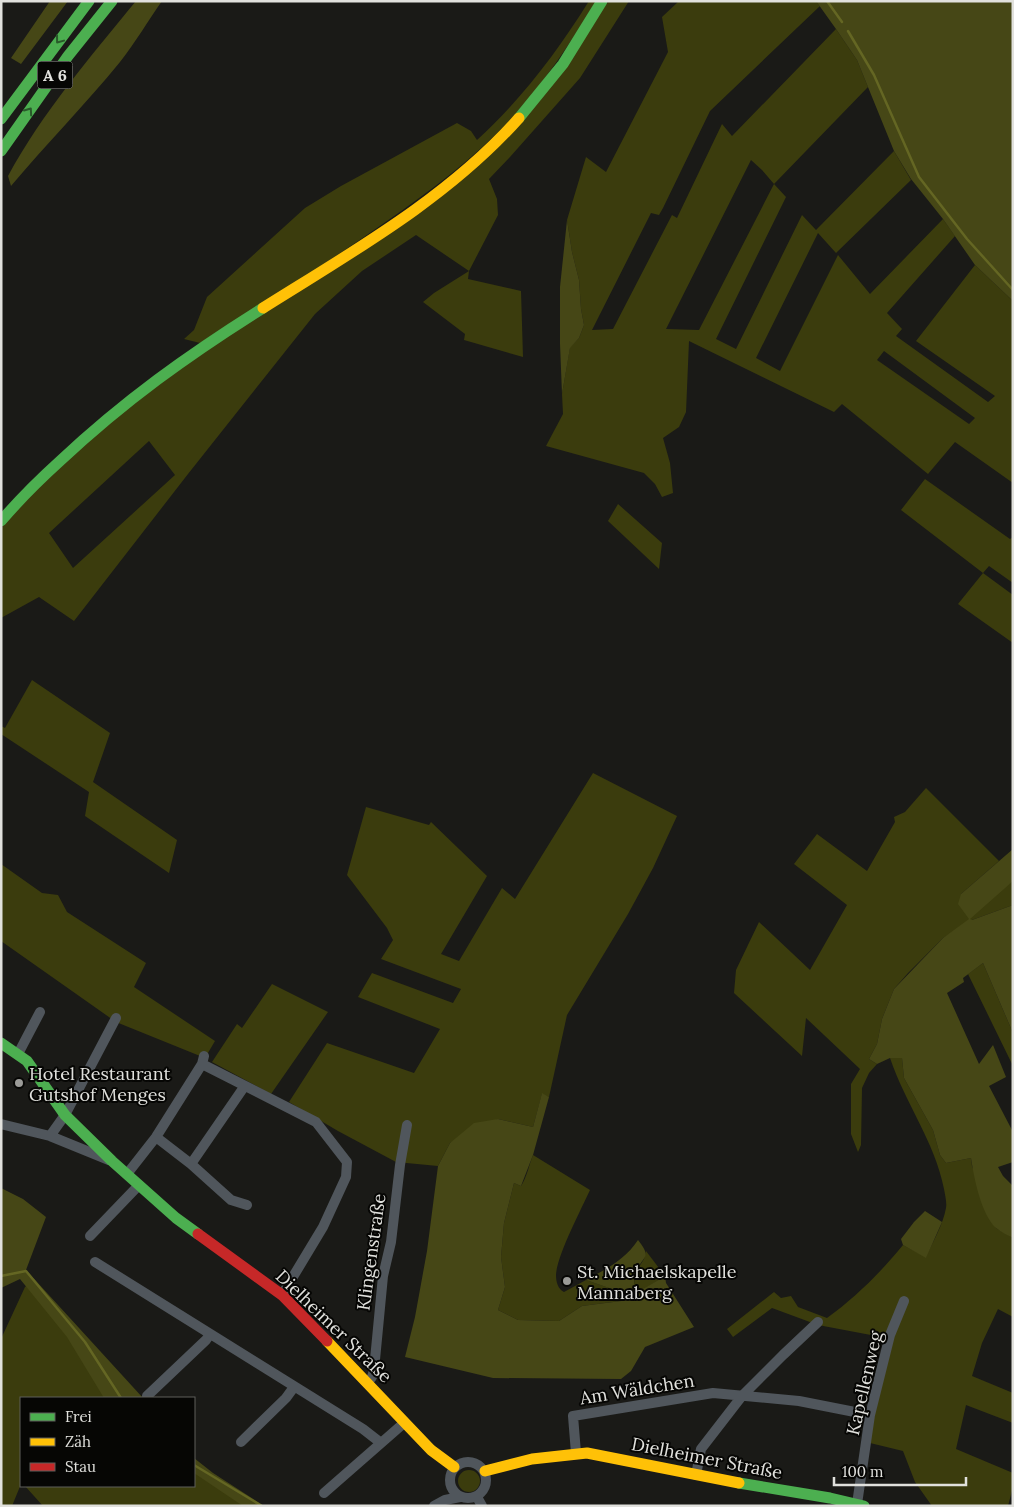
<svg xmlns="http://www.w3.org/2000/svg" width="1014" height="1507" font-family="Lora,serif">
<rect width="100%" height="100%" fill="#1a1a17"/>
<path fill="#3b3c0d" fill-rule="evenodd" d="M589,1H596C571,43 543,84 510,120C473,159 430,191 387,221C326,264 263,303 200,343L184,339L194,330L207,297L305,208L341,186L457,123L471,131L477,140C522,99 557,52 589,1Z
M609,1H629L580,78L510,157L489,179L497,199L498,215L469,271L468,279L521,291L523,357L464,340L465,334L423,302L434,293L469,271L416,235L362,271L315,314L188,474L74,621L39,597L1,618V528L31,493L133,401L479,163ZM149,441L175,475L73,568L49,533Z
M679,1H816L820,6L710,111L663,208L659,215L651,213L592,330L613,329L672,215L677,218L722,124L732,136L836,29L857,60L868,87L774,184L786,197L716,339L736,349L802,215L816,230L894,151L911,180L836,253L818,233L756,358L780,371L838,255L870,294L943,219L955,236L887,313L902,329L896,336L988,402L995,396L916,341L975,265L1013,301V483L955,442L928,474L842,404L834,412L689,341L686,412L679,427L663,438L670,463L673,493L662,497L655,484L644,473L546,446L563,414L562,394L570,347L579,338L584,325L581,309L579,280L572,252L567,220L586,157L606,172L668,52L662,17ZM751,160L762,170L774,184L699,330L666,329ZM884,351L975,418L969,424L877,360Z
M925,479L1010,539L1013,537V583L989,566L983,573L1013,595V643L958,604L983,573L901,510Z
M618,504L662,543L659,569L608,521Z
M32,680L110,733L93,782L177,840L169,873L85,816L89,792L1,734V726L5,728Z
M593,773L677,816L653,868L628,914L567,1015L549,1097L542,1094L533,1127L498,1119L450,1143L438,1166L396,1162L338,1131L289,1102L327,1043L414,1073L440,1029L358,997L372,973L453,1003L461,989L381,959L393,940L387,928L347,875L366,807L429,825L431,822L487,876L441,954L459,961L502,888L515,899Z
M926,788L999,861L961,894L1007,885L1013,881V905L972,920L943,938L908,973L894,989L882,1019L877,1044L869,1059L877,1064L869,1073L862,1088L861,1145L858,1152L851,1134V1084L860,1069L806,1018L802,1056L734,993L736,970L759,922L810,970L847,905L794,864L817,834L867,871L895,822L894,817L905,812Z
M1,864L42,893L58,895L67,912L146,963L134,987L215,1041L205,1058L116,1022L1,941Z
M983,963L1013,1033V1066L968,974Z
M272,984L328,1012L271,1094L212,1062L237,1024L242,1028Z
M890,1058H902L904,1078L933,1130L940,1155L946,1163L971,1158L972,1166L996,1228L1013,1238V1317L998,1309L982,1343L972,1376L1013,1393V1423L966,1405L956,1449L1013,1473V1487L1008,1506H932L915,1482L903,1451L870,1443L876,1406L892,1339L818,1325L772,1308L733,1337L727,1329L774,1292L781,1298L791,1296L798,1307L827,1318C856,1297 880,1273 903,1245L926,1257C933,1241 943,1225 946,1208C947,1202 945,1195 944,1189C935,1142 905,1103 890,1058Z
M533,1155L590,1190C581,1210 557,1255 556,1275C556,1282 558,1289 564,1292L586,1280L633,1296L635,1273L644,1259L646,1251L665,1276L633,1296L621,1301L582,1306L559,1321L518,1320L498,1310L505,1287L501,1257L504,1223L514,1183L521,1186C527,1177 529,1165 533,1155Z
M30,1283L116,1398H21V1484L12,1506H1V1339L25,1287Z
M194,1466L260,1506H43L25,1486H194Z
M458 1481a11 11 0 1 1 22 0a11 11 0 1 1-22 0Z"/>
<path fill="#464716" d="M50,1H68L21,64L11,58Z
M136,1H162C148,21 135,43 120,62C85,105 46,144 11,186L8,176C42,113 91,56 136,1Z
M816,1H1013V301L975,265L943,219L911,179L894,151L857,60L836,29Z
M567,220L572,252L579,280L581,309L584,325L579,338L570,348L562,394L560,344V287Z
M1013,849V881L970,919L972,920L1013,905V1033L983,963L963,978L964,982L947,993L979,1064L993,1045L1006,1077L989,1086L1013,1132V1162L998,1167L1003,1176L1013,1186V1238C1007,1235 1001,1232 996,1228C981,1214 974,1178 971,1158L946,1163L940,1155L933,1130L904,1078L902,1058H890L877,1064L869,1059L877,1044L882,1019L894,989L943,938L969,919L958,904L961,894Z
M542,1093L549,1097L533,1155L521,1186L514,1183L504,1223L501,1257L505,1287L498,1310L518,1320L559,1321L582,1306L621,1301L632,1296L586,1280C606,1269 625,1260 638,1240C652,1258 644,1255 636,1271C633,1278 635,1288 633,1295L665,1276L666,1283L694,1327L645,1347L631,1371L621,1379L493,1378L405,1357L415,1317L427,1251L438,1166L450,1143L474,1123L498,1119L533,1127Z
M1,1188L23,1199L46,1217L26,1270L143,1398H104L67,1337L20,1279L1,1288Z
M925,1211L942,1222L926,1258L903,1245L901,1239L914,1222Z
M194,1458L213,1473L264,1506H243L194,1473Z"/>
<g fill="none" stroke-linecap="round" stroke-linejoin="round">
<path stroke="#646623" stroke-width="2.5" d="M827,1L842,22
M848,31L874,75L919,177L967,239L1013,290
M1,1276L26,1271L85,1342L121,1398
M194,1465L262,1506"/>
<path stroke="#50565c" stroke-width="10" d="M18,1054L40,1012
M202,1064L316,1122L347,1162L346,1177L323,1227L282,1295
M1,1124L50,1136L109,1160
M50,1136L65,1115L116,1018
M156,1137L191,1164L231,1200L247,1205
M191,1164L244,1087
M127,1174L156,1137L202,1064L204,1056
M90,1236L139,1185
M95,1262L363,1429L381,1443
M367,1383L372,1377L374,1370L383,1276L391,1242L400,1165L407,1125
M147,1396L206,1340L210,1334
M241,1442L286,1398L294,1387
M576,1453L573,1416L713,1393L799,1401L870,1415
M450 1480a18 18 0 1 1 36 0a18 18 0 1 1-36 0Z
M696,1475L701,1449L742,1396L783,1355L818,1322
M324,1493L404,1423
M477,1497L482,1506
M857,1504L870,1415L890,1335L904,1301
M434,1506L445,1500L460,1497"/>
<path stroke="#4caf50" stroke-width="11" d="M519,118L563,64L602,1
M1,119L89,1
M1,151L68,56L112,1
M1,521C19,500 39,480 60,461C124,401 188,355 263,308
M1,1043L27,1061L65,1115L112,1161L176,1218L198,1234
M739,1483L830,1498L864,1506"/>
<path stroke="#ffc107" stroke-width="11" d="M263,308C352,252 448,198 519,118
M327,1341L431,1450L454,1467
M485,1471L532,1459L587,1453L739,1483"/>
<path stroke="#c62828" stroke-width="11" d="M198,1234L282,1295L327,1341"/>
</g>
<defs><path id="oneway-chevron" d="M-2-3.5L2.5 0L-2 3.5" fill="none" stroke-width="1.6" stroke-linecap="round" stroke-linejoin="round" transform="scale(1.25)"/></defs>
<g stroke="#295a2a">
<use href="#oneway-chevron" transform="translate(59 40) rotate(127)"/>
<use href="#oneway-chevron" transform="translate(29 111) rotate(-55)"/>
</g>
<g fill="#9b9b98" stroke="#060604" stroke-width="2">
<circle cx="19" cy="1083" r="5"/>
<circle cx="567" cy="1281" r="5"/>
</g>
<g text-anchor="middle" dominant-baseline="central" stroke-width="4" stroke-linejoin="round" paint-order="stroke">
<rect fill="#060604" stroke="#9f9f9c" stroke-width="1" x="37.5" y="61.5" width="35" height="27" rx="4"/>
<g font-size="16" font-weight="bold" fill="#e1e1dd">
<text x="55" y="75">A 6</text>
</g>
<g font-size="18" fill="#e1e1dd" stroke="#060604" text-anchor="start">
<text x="29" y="1073">Hotel Restaurant<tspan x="29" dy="21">Gutshof Menges</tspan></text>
<text x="577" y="1271">St. Michaelskapelle<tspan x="577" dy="21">Mannaberg</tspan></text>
</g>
<g font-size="18" fill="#e1e1dd" stroke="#060604">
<text transform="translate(371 1252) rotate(-82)">Klingenstraße</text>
<text transform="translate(334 1326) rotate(44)">Dielheimer Straße</text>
<text transform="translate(864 1383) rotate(-77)">Kapellenweg</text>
<text transform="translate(637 1389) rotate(-9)">Am Wäldchen</text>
<text transform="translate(707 1458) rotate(11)">Dielheimer Straße</text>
</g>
</g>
<rect width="1014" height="1507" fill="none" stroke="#e1e1dd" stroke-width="5"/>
<rect x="20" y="1397" width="175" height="90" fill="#060604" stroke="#5e5e5b"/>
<rect x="30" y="1413" width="25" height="8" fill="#4caf50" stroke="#5e5e5b"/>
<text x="65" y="1422" font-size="15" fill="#e1e1dd">Frei</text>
<rect x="30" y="1438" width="25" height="8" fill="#ffc107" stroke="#5e5e5b"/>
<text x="65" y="1447" font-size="15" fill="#e1e1dd">Zäh</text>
<rect x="30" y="1463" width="25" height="8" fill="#c62828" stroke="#5e5e5b"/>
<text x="65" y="1472" font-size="15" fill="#e1e1dd">Stau</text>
<path d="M834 1477v8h132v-8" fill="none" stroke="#e1e1dd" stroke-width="2.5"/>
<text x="842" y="1477" font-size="15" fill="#e1e1dd" stroke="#060604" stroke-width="4" paint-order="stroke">100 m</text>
</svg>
